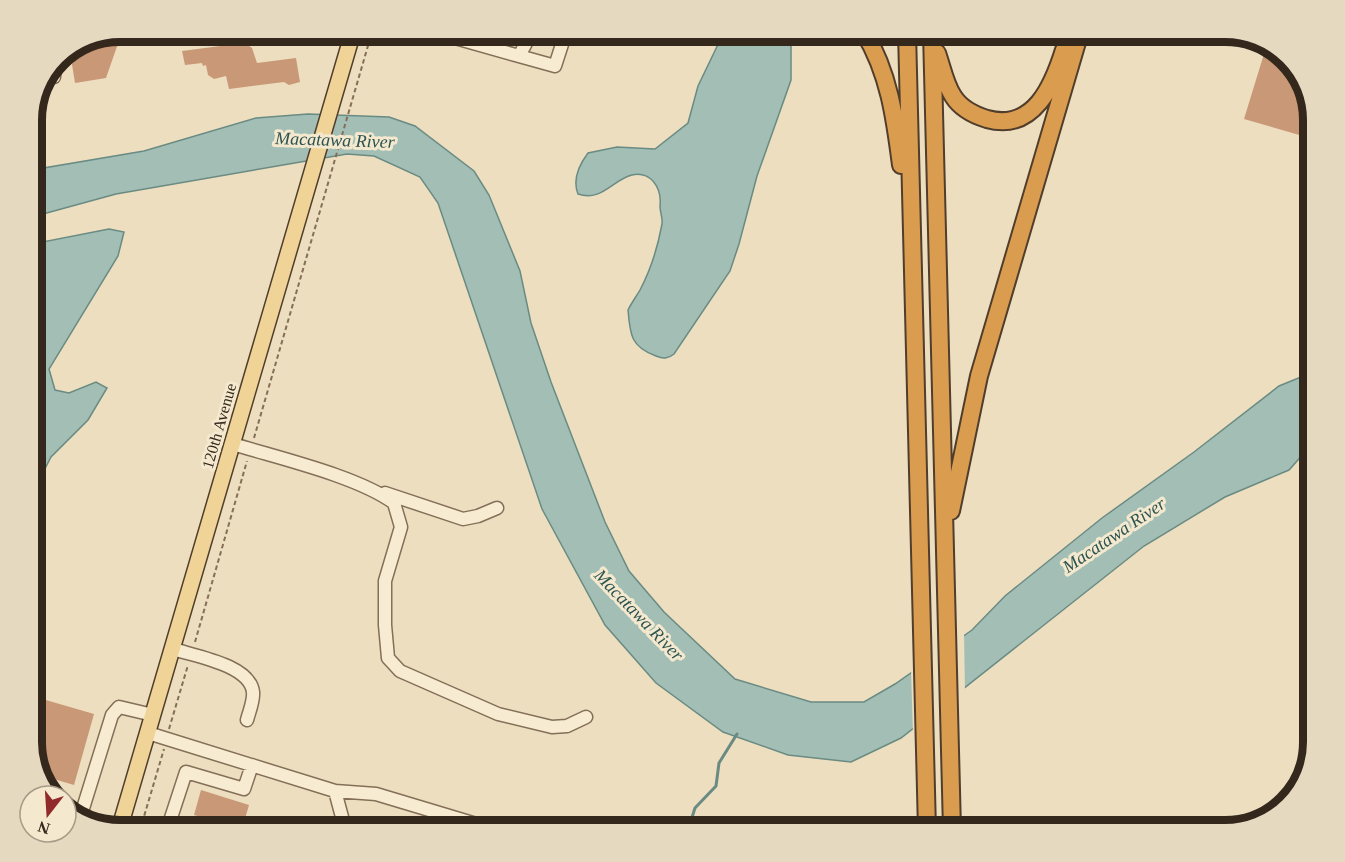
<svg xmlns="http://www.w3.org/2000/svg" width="1345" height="862" font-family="'Times New Roman',serif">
<rect width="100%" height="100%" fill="#ecdebf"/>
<path fill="#a2beb5" stroke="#6a8b83" stroke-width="1.5" d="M724,32H784L791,46V80L757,176L739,244L730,271L674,354C668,359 663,359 656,356C631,347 630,335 628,310C632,302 636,297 640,290C650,271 658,246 662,224C663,218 660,213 660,206C661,197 659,188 653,181C647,175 641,173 632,175C612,180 602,202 578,194C572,179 579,165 588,153L617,147L655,149L688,123L698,86Z
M308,114L389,117L415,126L474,171L489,195L520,271L531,323L551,382L605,522L629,571L664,612L735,679L811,702H864L895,684L972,630L1005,596L1102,518L1194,452L1279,386L1313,372V443L1289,470L1225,497L1144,546L901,738L851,762L788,755L723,732L656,683L605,625L542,509L438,203L420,177L374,156L347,154L116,194L32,217V170L144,151L256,118Z
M109,229L124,232L118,256L49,369L55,390L69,393L96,382L107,388L88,420L51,457L32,494V244Z"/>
<path fill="#ecdebf" d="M964,632L965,693L913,734L911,669Z"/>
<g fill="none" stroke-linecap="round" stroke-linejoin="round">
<path stroke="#6a8b83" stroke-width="3" d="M688,830L695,808L716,786L719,763L737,734"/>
</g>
<path fill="#c99876" d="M122,32L106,78L75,83L70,52Z
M233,42L245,43L252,48L257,63L296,58L300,82L289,85L284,82L229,89L226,76L214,79L208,75L206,65L203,66L202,63L185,65L182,51L228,45Z
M1267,44L1274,46L1301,75L1313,114V139L1244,119Z
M32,696L94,714L74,785L40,775L32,748Z
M201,790L249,805L242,829L194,815Z"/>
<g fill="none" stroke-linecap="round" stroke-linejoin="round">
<g stroke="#846f58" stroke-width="15">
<path id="minor" d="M320,32L350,40
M434,32L519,56L532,32
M519,56L555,66L566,32
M54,77L55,64
M233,444C278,458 357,476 394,503L401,527L385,581V625L388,658L400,671L498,714L552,727L567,726L586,717
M385,493L463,519L478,516L497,508
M173,649C195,656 250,665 253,692C254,701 249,712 247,720
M148,733L335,791L376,794L496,830
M335,791L342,817L337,830
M80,818L112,715L119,707L153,715
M167,830L186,772L244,789L252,765"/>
</g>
<g stroke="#513d2c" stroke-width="18">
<path id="major" d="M119,830L353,32"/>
</g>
<g stroke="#513d2c" stroke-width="20">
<path id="highway" d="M864,32C889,73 895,118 901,165
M907,32L927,830
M932,32L952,830
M937,53C942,67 945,84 953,96C961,109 974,115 987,119C1034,132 1053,85 1064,50
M951,511L979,376L1080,32"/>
</g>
<path stroke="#846f58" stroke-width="2" stroke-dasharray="4.5 3" stroke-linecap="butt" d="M254,438L372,32
M195,642L247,461
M169,729L188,665
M140,830L164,749"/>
<use href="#minor" stroke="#f7ecd1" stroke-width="12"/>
<use href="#major" stroke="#efd397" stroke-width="15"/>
<use href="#highway" stroke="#da9d50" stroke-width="16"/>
</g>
<g text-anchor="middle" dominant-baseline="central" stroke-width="6" stroke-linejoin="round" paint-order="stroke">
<g font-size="16" fill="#34271c" stroke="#f4e9ce">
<text transform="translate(219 426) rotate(-74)">120th Avenue</text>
</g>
<g font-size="18" font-style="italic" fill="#2c5350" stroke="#f4e9ce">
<text transform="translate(335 140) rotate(2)">Macatawa River</text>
<text transform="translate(1114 535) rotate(-34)">Macatawa River</text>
<text transform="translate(639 615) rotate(46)">Macatawa River</text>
</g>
</g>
<path d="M0 0H1345V862H0ZM120 42H1225A78 78 0 0 1 1303 120V742A78 78 0 0 1 1225 820H120A78 78 0 0 1 42 742V120A78 78 0 0 1 120 42Z" fill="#e5d9c0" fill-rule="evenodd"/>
<path fill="none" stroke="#34271c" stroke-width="8" d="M120 42H1225A78 78 0 0 1 1303 120V742A78 78 0 0 1 1225 820H120A78 78 0 0 1 42 742V120A78 78 0 0 1 120 42Z"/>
<g transform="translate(48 814) rotate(197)"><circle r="28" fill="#f4e9ce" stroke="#a79b87" stroke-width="1.5"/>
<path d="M0-4.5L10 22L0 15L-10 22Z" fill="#912a2b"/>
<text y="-9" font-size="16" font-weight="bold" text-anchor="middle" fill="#34271c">N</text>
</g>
</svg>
